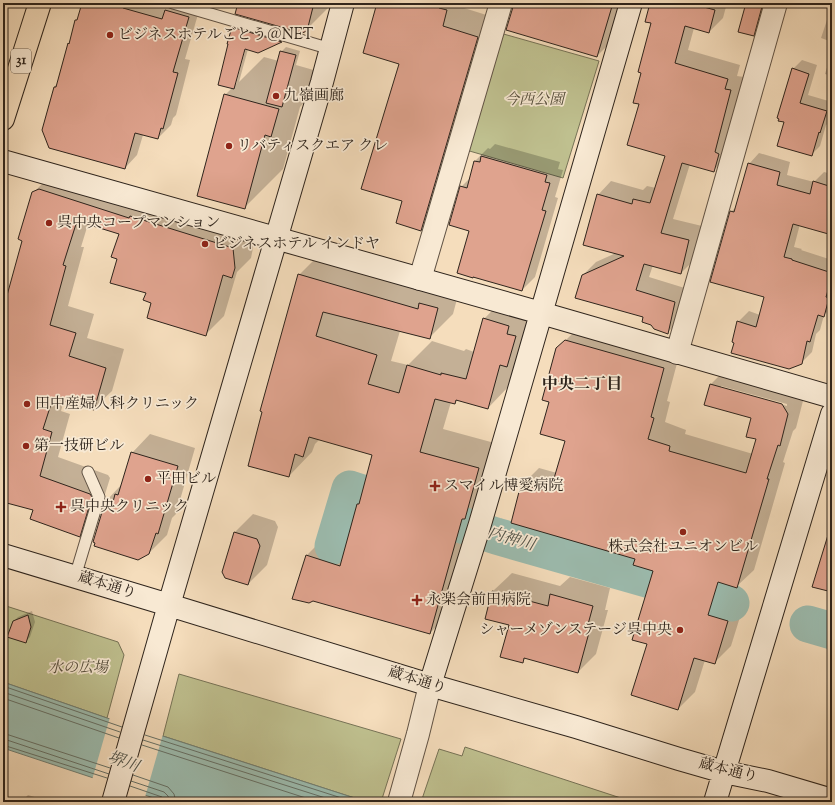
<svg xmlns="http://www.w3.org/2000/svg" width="835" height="805" font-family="'Sorts Mill Goudy','Noto Serif JP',serif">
<rect width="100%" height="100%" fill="#f5ddbc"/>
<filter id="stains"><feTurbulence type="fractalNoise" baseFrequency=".005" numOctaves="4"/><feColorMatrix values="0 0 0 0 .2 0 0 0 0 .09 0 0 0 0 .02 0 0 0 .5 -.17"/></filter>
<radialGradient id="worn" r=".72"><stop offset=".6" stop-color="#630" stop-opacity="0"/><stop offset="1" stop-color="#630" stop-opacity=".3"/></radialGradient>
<path fill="#bfc08f" stroke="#767256" d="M500,33L599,61L563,178L466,150Z
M3,605L118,642L124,655L107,718L3,682Z
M179,674L401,739L381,802H367L163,736Z
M465,747L633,802H421L439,749L462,756Z"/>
<path fill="#9cbcaf" stroke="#707f74" d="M3,682L107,718L367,802H166L3,748Z"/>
<path fill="#f5ddbc" d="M110,717L163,734L145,797L92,780Z"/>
<path fill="#0003" fill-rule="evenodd" d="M83,3H164L171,5L173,3H198L201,4L185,59L190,60L176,115L173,118L171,125L158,138L143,135L137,155L125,168L54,87L58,83L68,44L70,42L76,20L79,18Z
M239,3H330L329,7L306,30Z
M378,3H462L461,7L496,18L439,211L421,230L403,200L400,63Z
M514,3H625L615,38L597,56Z
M655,3H727L723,18L709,32L694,28L688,50L740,65L737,76L744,77L726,158L713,171L690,164L673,219L702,226L694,260L681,273L653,265L649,277L688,289L681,319L667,333L583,275L596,262L616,253L598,195L611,181L643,190L647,186L656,188L666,155L640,103L642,72L652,23Z
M748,3H769L763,25L753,35Z
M832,15V42L821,38L827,20Z
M237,23L285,37L282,41L258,52L248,49L239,82L264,57L279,61L281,52L286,47L300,51L296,65L317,71L309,97L300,107L283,169L244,208L225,95L232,88L233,28ZM245,44H247L236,84H234Z
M832,51V76L825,74Z
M802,60L817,65L808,95L832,102V111L829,123L826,125L820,146L811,155L785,122L793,69Z
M495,144L560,162L558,169L563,170L555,197L558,198L535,277L522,290L471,231L461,187L471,177L475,161L488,148L490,149Z
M759,153L790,162L787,175L814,182L824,172L832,174V234L800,224L794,247L802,249L801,250L832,260V307L824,315L820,330L816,334L812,352L801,363L735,342L738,322L749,311L760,315L765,296L731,212L737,206L749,164Z
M52,174L251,229L253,248L251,258L237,272L224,316L205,335L152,302L147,292L118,258L120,234L88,224L81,247H84L68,306L94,314L87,338L124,349L112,391L93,409L64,400L61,411L70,414L58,457L108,475L110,478L98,517L79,536L34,510L3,500V300L8,295L23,240L33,193Z
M323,251L461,284L453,314L429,338L400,331L391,361L408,365L432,341L464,351L466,349L474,352L484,319L507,295L539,313L511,384L488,408L458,399L455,403L451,402L443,429L502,445L454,609L430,633L307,555L330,532L349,538L358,505L360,503L373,454L320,439L315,444L312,452L289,476L299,275Z
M574,332L680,352L667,401L670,402L665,422L686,430L685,434L753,454L757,439L752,418L711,384L727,368L804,397L796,428L793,431L783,462L785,463L754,570L737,586L728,584L724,598L744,604L731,646L714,663L705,660L695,692L678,709L648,643L654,571L522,485L539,468L557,473L566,440L550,401L557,349ZM721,386L787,404V406L721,388Z
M150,434L195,448L176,514L172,518L167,535L149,553L107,500L122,484L132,453Z
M253,514L275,521L278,527L267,565L248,584L235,532Z
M832,523V591L814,586Z
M512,573L560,586L570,577L610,588L605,610H608L596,654L578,672L526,658L522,662L511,624L486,618L493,591Z
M32,611L35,622L30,637L25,642L14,621L18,617Z
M28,795L51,802H21Z"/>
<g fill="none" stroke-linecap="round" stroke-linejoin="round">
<path stroke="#657066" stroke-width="1" d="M3,686L122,727
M3,692L120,732
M3,698L119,738
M3,734L9,735L110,768
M145,735L354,802
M3,740H7L109,774
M143,740L338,802
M3,745L107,778
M142,745L318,802
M133,775L168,787L174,794L176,802
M131,781L164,792L168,796L170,802
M130,786L162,797L164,799V802"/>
<path stroke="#9cbcaf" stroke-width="37" d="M333,546L350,489L496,536L731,603
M808,624L832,631"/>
</g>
<path fill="#dfa38e" stroke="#2e241c" d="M82,3H124L123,8L162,19L165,10L189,17L173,72L178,73L163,129L161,128L158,139L135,133L125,169L49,148L42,130L54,87H56L68,43L69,44L75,20H77Z
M238,3H300L313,7L307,31L302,33L235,14Z
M377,3H440L439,8L447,10L443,26L478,37L421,231L396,223L402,201L361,189L399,64L363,53Z
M513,3H613L597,57L506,30L513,7Z
M650,3H689L715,10L709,33L685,26L675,63L728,79L725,89L731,90L715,152L719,154L714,172L682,163L661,233L689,240L681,274L644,264L636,290L675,302L668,334L654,329L651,325L642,322L643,317L575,298L582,275L624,256L583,245L597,194L632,204L633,199L650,203L665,156L627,145L639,104L633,103L641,73L638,72L651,23L645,22Z
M746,3H763L754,36L738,32Z
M232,27L282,42L258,53L245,49L234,89L218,85L228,44H227Z
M280,51L296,55L282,107L266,103Z
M792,68L809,74L800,103L827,111L820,133L819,132L812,156L777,146L784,122L778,121L779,119L777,118Z
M224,94L279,109L271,137L265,135L245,209L197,196Z
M481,156L547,175L545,182L550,183L542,210L546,211L522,291L473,277V278L457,273L469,231L449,225L460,186L467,188L474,161L480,162Z
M748,163L780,172L777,185L810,194L813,181L832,187V235L793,224L784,257L792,259V260L832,273V277L826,297L829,298L824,317L818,315L810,342L807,341L802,364L789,369L731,353L734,343L732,342L737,321L756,327L764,297L710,282L730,211L734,212Z
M39,189L129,218L130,216L233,248L235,268L232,278L223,275L206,336L147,318L151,303L143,300L146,293L110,283L117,259L111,257L119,234L77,221L63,265L66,266L50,325L76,333L69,356L106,368L94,410L53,398L43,429L52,432L40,476L90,494L92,497L80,537L30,519L33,510L3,502V310L22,241L18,239L32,192Z
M298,274L418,309L419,303L438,308L430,339L323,312L316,336L377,355L368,384L399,393L407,365L441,375V373L466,379L483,318L509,326L507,334L516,336L507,367L500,365L488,409L456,400L455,404L435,399L420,452L479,468L465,519H462L430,634L313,601L309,603L292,599L306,555L340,566L357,504H359L372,455L309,437L303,457L295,454L289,477L248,466L262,412L260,411Z
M565,340L664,368L651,417L654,418L648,439L670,446L669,451L746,473L756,439L746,437L751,418L704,405L710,384L782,404L788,414L780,446L778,445L767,479H769L737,588L718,582L708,615L728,621L715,664L694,658L678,710L631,695L647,644L632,640L653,571L633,565L635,559L511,523L521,484L550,492L565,441L540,434L549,402L542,400L556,348Z
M131,452L178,466L158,534L156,533L149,554L138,560L94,546L95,543L93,542L106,499L113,502L115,494L118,495Z
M234,532L257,539L260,546L248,585L225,578L222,572Z
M828,535L832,536V592L812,587Z
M492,591L548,606L550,594L593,606L587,628L590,629L578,673L524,658L523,663L500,657L509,625L485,619Z
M28,615L31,627L26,643L7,637L13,621Z"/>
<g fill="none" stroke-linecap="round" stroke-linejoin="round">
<g stroke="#605244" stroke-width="13">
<path id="lane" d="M173,3L331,49
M75,577L99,497L88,472"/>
</g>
<g stroke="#605244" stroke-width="24">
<path id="street" d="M420,279L501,3
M677,353L776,3
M399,802L418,734L430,685"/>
</g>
<g stroke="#2e241c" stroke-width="24">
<path id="secondary" d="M3,161L541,313L832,397
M3,555L169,605L430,685L576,727L679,759L724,772L768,781L832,800
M430,685L480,524L631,3
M113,802L169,605L322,82L343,3
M715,802L832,414"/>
</g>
<g stroke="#2e241c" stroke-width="24">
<path id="highway" d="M3,119L40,3"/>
</g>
<path stroke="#2e241c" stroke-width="2.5" stroke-dasharray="3 2" stroke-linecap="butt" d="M816,3L832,7"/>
<use href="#lane" stroke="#f8e9d3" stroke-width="11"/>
<use href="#street" stroke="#f8e9d3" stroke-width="22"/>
<use href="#secondary" stroke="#f8e9d3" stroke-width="22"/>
<use href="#highway" stroke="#f5ddbc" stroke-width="22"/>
</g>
<g fill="#8f2418" stroke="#f8e9d3" stroke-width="1.5">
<circle cx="110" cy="35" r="4"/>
<circle cx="276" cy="96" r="4"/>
<circle cx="229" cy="146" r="4"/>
<circle cx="49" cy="223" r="4"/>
<circle cx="205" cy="244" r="4"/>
<circle cx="27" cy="404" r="4"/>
<circle cx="26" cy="446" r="4"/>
<circle cx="148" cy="479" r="4"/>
<path d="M433 480h4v4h4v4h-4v4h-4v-4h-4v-4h4z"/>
<path d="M59 501h4v4h4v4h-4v4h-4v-4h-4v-4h4z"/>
<circle cx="683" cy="532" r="4"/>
<path d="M415 594h4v4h4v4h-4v4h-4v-4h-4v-4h4z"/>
<circle cx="680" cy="630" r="4"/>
</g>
<g text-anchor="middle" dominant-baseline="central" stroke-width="3.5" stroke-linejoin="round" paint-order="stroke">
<rect fill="#f8e9d3" stroke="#6b5f53" stroke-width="1" x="11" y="49" width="20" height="24" rx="3"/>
<g font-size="14" font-weight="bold" fill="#2e241c">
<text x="21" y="61">31</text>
</g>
<g font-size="15" fill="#2e241c" stroke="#f8e9d3" text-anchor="start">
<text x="118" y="35">ビジネスホテルごとう＠NET</text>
<text x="284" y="96">九嶺画廊</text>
<text x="237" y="146">リバティスクエア クレ</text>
<text x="57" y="223">呉中央コープマンション</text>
<text x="213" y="244">ビジネスホテル インドヤ</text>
<text x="35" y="404">田中産婦人科クリニック</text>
<text x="34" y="446">第一技研ビル</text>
<text x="156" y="479">平田ビル</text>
<text x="444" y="486">スマイル博愛病院</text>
<text x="70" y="507">呉中央クリニック</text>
<text x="683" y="547" text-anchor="middle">株式会社ユニオンビル</text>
<text x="426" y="600">永楽会前田病院</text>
<text x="672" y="630" text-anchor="end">シャーメゾンステージ呉中央</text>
</g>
<g font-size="15" font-style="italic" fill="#524b39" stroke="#f8e9d3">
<text x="534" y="100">今西公園</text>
<text x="78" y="668">水の広場</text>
</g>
<g font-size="15" fill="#2e241c" stroke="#f8e9d3">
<text transform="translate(107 586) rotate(17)">蔵本通り</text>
<text transform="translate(417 681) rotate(17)">蔵本通り</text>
<text transform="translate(728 771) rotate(14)">蔵本通り</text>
</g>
<g font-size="16" font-weight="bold" fill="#2e241c" stroke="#f8e9d3">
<text x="582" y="385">中央二丁目</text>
</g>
<g font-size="16" font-style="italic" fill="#4f5248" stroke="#f8e9d3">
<text transform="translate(511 540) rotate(16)">内神川</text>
<text transform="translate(123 763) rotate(20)">堺川</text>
</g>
</g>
<rect width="835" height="805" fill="none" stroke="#f5ddbc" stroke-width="16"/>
<rect x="4" y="4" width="827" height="797" fill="none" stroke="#2e241c" stroke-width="2"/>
<rect x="8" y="8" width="819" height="789" fill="none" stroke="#2e241c"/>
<rect width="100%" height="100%" filter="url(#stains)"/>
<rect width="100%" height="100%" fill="url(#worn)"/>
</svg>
